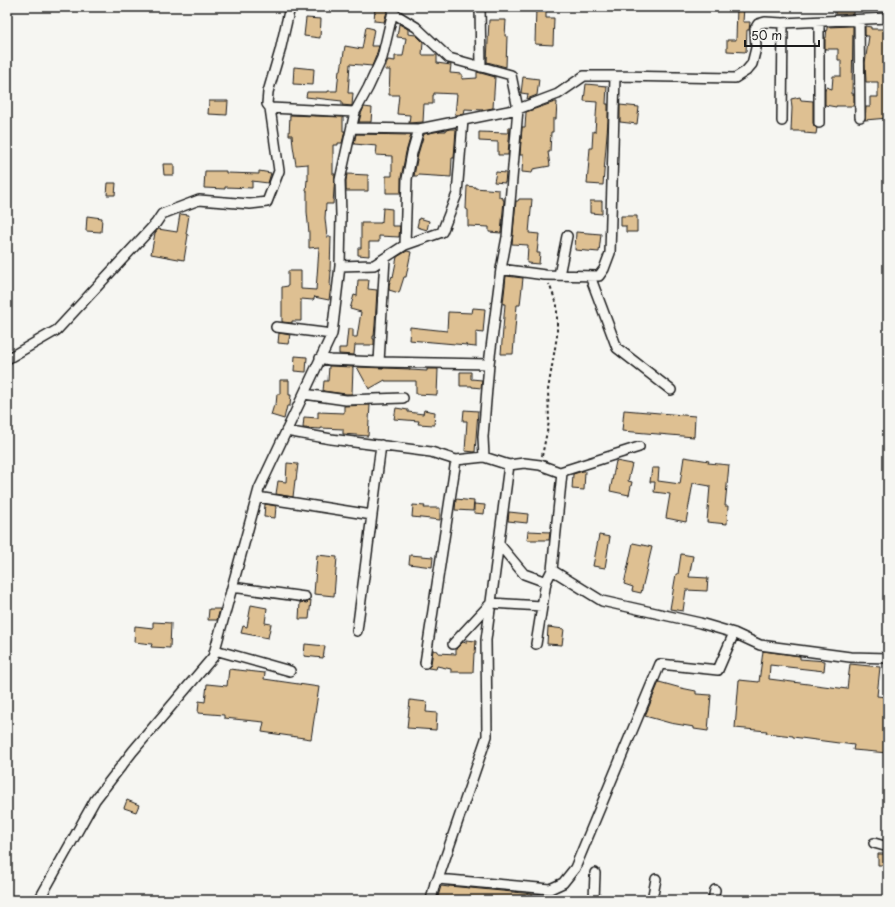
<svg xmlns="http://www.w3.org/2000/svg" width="895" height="907" font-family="'Playpen Sans',sans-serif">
<rect width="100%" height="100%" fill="#f6f6f2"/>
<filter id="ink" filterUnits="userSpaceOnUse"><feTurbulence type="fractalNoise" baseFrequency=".025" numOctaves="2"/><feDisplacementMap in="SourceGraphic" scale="8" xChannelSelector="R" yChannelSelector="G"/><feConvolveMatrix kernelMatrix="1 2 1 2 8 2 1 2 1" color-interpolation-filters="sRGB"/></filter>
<g filter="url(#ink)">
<path fill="#dec092" stroke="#1c1c1c" d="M375,7L388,8L384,22L374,21Z
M536,7H546V18H554L553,45L535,44Z
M737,7H744L743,22H750L749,30H747L746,52L727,51V40H736Z
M835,7H853V14H835Z
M306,18L321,19L320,38L304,36Z
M489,20H506L505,36H507L506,67L487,62Z
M399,24L408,29V34L416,35L423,42L422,55H437V63L451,65L450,73L462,74V79L477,78V72L495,77L493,108L482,110L465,109L464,114L455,115L457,94L434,93V95H433V104H424L423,122L409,123L410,115L397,114L399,95H389L390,70H385L386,64L388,60L395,61V56H403L406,38L397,37Z
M853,26L852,94H854V106H836V107L825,105V91L826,87L832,89L833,76H841V60H838V49H825V38H826L827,27Z
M865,26L871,27V29H888V118L865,120L866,107H870V97H878V82H866L865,63L869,36H865Z
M366,27L374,29L371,46H379L376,56L372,66L350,64L348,93H353L352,106L342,105V101L306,97L307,92H328V91H337L339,70H341L345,46L362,49Z
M294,67L314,69L313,85L293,84Z
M523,77L539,79L537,95L527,99L528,94L521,93Z
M586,84L607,86L606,104H608V121L603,185L587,184L590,148H592L593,131L595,132L597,102L584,101Z
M800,97L801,100L813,101V123L814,126L817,128L816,134L804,133L805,131H791L792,108L791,99Z
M209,101H228L227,115L208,114Z
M555,102H557L556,119H553V132H551L550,152H548L550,166L533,169L532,173L522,172L523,155H520L522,127H525L526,112Z
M620,105L639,107L637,124L620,122Z
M364,107L372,108L371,122H359L361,114Z
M290,115L343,117V131H345L342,143H338V145H333V174H335L333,204H326L325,218L327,237H331L330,271H331L330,286H331L329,300L314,297H315L313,300L301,299V321H292V323L282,322V287L288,286V271H301V289L316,290L318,263L319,247L309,248V233L307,212V191H306L307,180L308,181V164L296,165L293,146L292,135H289Z
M508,127H510L508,155H498V142L479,141V132L508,133Z
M450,129H456L454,158H452L451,177L418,175V176H414L418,154L424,134L440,131H446V130Z
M356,134L411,135L406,152L401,178V193H386V176H392V156L376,155L377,146L354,144Z
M163,164H174V175H164Z
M205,171H226V173L259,174V171L271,173L268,183L252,181V188L225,187V189L204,188Z
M496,172L506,173L505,183L494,182Z
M347,174L368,175V191H346V181Z
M108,183H116L115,195H107Z
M467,186L475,187V188L499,190V197L503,198V200H504L501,233L489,232V227L468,226V210L466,209Z
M519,199H532L529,233L539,234L537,253H540L539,264L527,263L528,245L512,244L516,201H518Z
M590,201H602V214L590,213Z
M383,208L392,209V226H400L399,237L379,236V242H369V256L358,255V248H361V223H381V221L382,222Z
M180,214L189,215L186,234L188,235L184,260L151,254L155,233L158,229L177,232Z
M87,216L102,218L101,232L86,231Z
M621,216H637V232H626V226H621Z
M419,218L429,221L427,230L417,227Z
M576,232L601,234L599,252L575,250Z
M407,251L411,252L406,277H404L399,293L389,290V285L392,276L393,277L397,257Z
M506,276L523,278L520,305H517L513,354H501L505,304H503Z
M358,280H369L368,289L377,290L375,325L374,336H373V339H374V345H355L354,355L339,354V348H346L348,329H353V337H357L361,312L350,309L354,295L357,296Z
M473,308L485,309L483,333L476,332V347L466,346L467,345L409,340L410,327L447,331L448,312L472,313Z
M279,333L290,335L288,344L278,343Z
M295,356L307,357L306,372L294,371Z
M329,366L353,367L352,394H346L323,391L324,381H328Z
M357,367L410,369V370L427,371V369H438L437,395L416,394V381H385V380L369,389Z
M460,372H471V379L482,380L481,388L472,387V386H460Z
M280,380H289V395H291L290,406H287L284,419L271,415L274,405H276L277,394H280Z
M370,405L368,436L343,434V429L321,428V429L303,428L304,417L318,418V412L344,413V406Z
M396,408L408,410V412L423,414L424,410L435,412L434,425L418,424L419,421L394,419Z
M464,410L478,411L475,452L465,451L467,421H463Z
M624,410L695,416L694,437L622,431Z
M684,457L709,461L708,463L729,465L725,506H728L727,524L707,522L710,486L693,483L686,522L666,518L670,494L654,492L655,482H650L652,468H659L658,481L680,484Z
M616,461L632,464L628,481L632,482L629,495L610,491Z
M287,463L298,464L296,480H295L293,497L276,494L278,481L286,482Z
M583,471H585L584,490L572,489L573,474Z
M456,499L474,501L473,511L455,510Z
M265,504L276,506L275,518L264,517Z
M474,504L485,505L484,514L474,513Z
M413,505L425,506L424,508H440V520L412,517Z
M509,512L528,514L527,523L508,521Z
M528,531L550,532L549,540H527Z
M599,535L610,537L605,568L593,566Z
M633,543L652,547L641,593L632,591L633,587L624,584Z
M681,554L693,556L689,577L708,578L707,591L686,590L683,611L670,609L676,574H678Z
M317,555L337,557L334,596L314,594Z
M410,555L433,557L432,567L409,564Z
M310,600H311L309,619H299L300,602L307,603Z
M251,605L267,608L265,623L271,624L268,638L241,633L243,626L247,627Z
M209,609H220L217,620H208Z
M153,622L171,623L170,648L151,647L152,644L134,642L135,626L153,628Z
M548,627L564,629L562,645L547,644Z
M466,640L476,641L475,653H474L473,672H451V669L437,666L436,669L428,668L431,664L433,650L438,651V653L456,654V649L463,642L466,643Z
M305,644L325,646L323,658L304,656Z
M763,651L800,656V659L825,661L824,671L770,665L769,679L847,689L850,664L880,667L877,696L886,697V705H888V753L853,750L854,745L793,737V736L766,733L767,731L735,728L739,680L759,682Z
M229,669L265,673L264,679L319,687L311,739L262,732L264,722L224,718V715L198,713L199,701L205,702L207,684L227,686Z
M659,682L681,688L696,691V694L711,695L708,731L694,729V727L670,723L645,716Z
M410,700L427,702L426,712L437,713L436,730L407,728Z
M127,800L139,805L136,812L124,808Z
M878,854H888V865H878Z
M441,886L449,887V886L544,895V900H437Z"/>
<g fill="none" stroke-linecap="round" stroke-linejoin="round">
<g stroke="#1c1c1c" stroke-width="12">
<path id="minor" d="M480,7L481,67
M393,13L416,27L449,58L511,75L518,109L558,94L584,76H615L735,78L746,71L752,64L756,48L755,29L758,24L765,22L783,23L888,18
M859,20L860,117
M819,22V123
M270,108L355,112
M782,121L783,23
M352,128L419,129L518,109L507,237L501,269L489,364L483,437L484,457
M405,245L407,179L412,153L419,129
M340,266L374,265L405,245L442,232L457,194L463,120
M501,269L545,275L599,276L604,269L610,253L615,76
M559,275L567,236
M590,276L617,348L671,390
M276,327L332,334
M320,358L330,360L379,362L489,364
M7,359L57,330L156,223L162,214L199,200L250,204L267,202L279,171L270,108L267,104L268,92L280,51L290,7
M379,362L385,258
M304,394L346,400L403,398
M286,431L331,439L431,452L456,460L484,457L509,465L524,463L540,465L562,473L552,570L546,582L536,644
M560,472L639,447
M257,497L372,515
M499,544L524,574L546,582
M552,570L602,601L700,623L734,633L760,645L850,657L888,658
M232,587L305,597
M357,631L381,445
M453,644L491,603L542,606
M215,650L290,671
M425,663L456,460
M874,843L888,847
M438,879L550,889L563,883L575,868L660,664L718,670L734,633
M39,900L95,800L133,751L213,657L259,489L332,334L340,266L341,215L340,180L355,112L368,88L382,58L394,7
M431,900L435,883L438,879L487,736L486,640L509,465
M594,900L595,873
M652,900L656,879
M713,900L715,890"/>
</g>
<path stroke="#1c1c1c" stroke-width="2" stroke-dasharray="3 3" stroke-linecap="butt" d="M542,456L549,422L548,390L557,336V304L549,284"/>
<use href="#minor" stroke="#f6f6f2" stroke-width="9"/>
</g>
</g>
<rect width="895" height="907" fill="none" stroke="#f6f6f2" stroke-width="24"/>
<rect x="12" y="12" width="871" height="883" fill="none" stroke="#1c1c1c" stroke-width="1.5" filter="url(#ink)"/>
<path d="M745 40v6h74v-6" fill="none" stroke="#1c1c1c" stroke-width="2"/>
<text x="751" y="40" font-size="12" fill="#1c1c1c" stroke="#f6f6f2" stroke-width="3" paint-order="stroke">50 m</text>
</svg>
